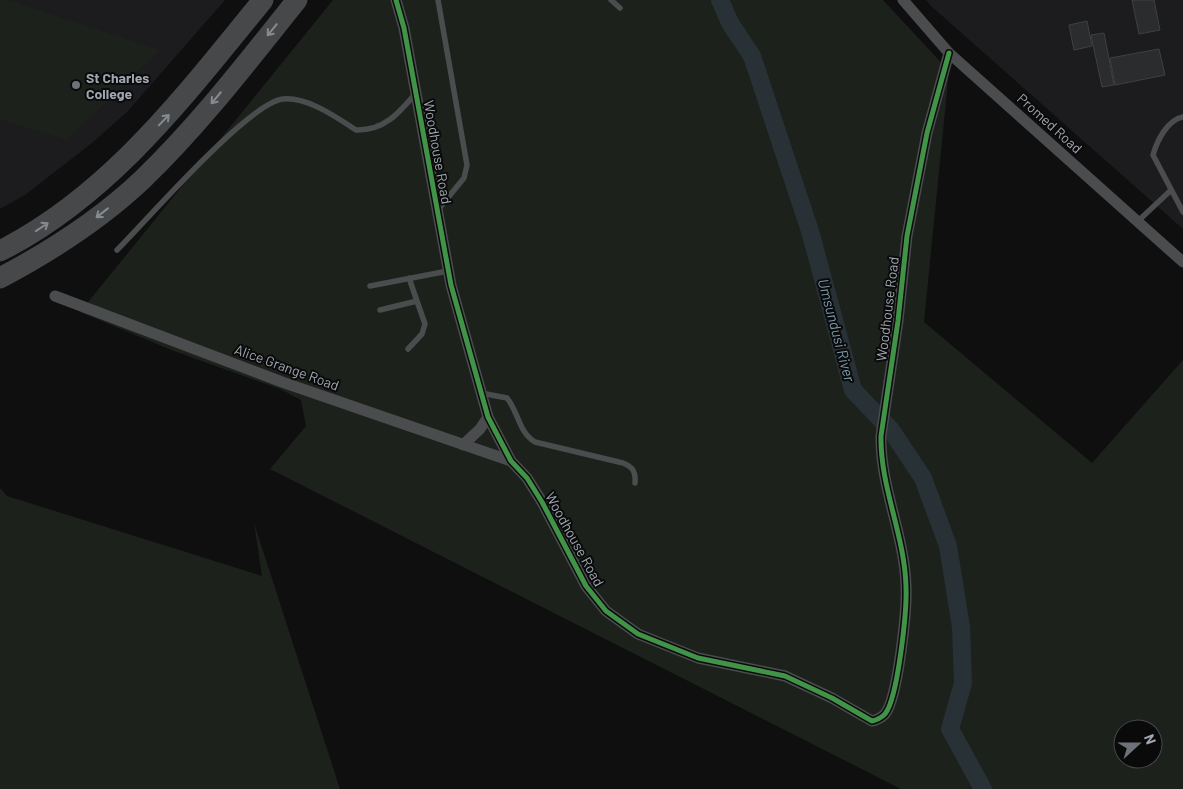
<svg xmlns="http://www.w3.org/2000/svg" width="1183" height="789" font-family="Barlow,sans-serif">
<rect width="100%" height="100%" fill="#0f0f10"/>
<path fill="#1c1c1e" d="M0,0H225L127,112L92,143L25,195L0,209Z
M926,0H1183V229L931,6Z"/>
<path fill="#1c211c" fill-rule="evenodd" d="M0,0H8L160,50L67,140L0,119Z
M333,0H883L949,71L924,322L1092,463L1183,360V789H901L270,469L306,426L301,400L280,389L174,351L80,312ZM1123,729H1153V759H1123Z
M0,488L7,496L262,576L254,523L340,789H0Z"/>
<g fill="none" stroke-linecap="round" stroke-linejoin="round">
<path stroke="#283136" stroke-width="18" d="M720,0L730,23L752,56L810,231L853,390L891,430L923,478L948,546L961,627L963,683L950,729L983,789"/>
</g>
<path fill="#2b2c2d" stroke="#3f4043" d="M1132,0H1154L1160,30L1139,34Z
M1087,21L1092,46L1074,50L1069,25Z
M1104,33L1114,85L1102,87L1091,35Z
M1159,49L1165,75L1115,85L1110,58Z"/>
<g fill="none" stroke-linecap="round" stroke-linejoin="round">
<path stroke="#4a4c4e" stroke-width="5.5" d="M611,0L620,8
M1183,117C1167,120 1157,141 1153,155L1183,212
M437,211L464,178L467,165L438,0
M1137,222L1170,191
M117,250C146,221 248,103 283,99C308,97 336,117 356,130C384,131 399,113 416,93
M370,286L448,271
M380,310L417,301
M408,349L422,334L425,324L409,278
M481,393L507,398C518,411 519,433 535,442L623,463C633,467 636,472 635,483"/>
<path stroke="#4a4c4e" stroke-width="11" d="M396,0L404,28L451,285L488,417L511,461L527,478L542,502L586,586L606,611L638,634L698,658L785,676L832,698L872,721C877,720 881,718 885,714C898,698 907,610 906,587C905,536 880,487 881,436L898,321L907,236L927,133L949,53
M903,0L949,53L1183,262
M55,296L282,382L511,461
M463,445L480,429L488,417"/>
<path stroke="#46484a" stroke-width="21" d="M0,251C111,195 186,94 263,0
M0,278C51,251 101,219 143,179C200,124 248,61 297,0"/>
<g stroke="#0a0a0b" stroke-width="8">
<path id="cycleway" d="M396,0L404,28L451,285L488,417L511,461L527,478L542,502L586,586L606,611L638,634L698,658L785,676L832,698L872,721C877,720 881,718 885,714C898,698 907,610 906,587C905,536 880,487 881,436L898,321L907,236L927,133L949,53"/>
</g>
<use href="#cycleway" stroke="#419447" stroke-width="5"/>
</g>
<defs><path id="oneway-shaft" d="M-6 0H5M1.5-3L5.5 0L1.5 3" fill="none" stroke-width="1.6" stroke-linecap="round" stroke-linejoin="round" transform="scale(1.25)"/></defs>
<g stroke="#868a91">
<use href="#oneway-shaft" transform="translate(272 30) rotate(129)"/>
<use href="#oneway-shaft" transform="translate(216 98) rotate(130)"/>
<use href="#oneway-shaft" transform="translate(164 120) rotate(-46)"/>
<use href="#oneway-shaft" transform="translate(102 213) rotate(142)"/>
<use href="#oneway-shaft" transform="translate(42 227) rotate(-34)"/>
</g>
<circle fill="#6e7278" stroke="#0a0a0b" stroke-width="2" cx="76" cy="85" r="5"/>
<g text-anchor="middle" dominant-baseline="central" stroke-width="4" stroke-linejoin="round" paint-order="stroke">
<g font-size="14" font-weight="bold" fill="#a1a7b0" stroke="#0a0a0b" text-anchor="start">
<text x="86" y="77">St Charles<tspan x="86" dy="16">College</tspan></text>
</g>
<g font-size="14" fill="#a1a7b0" stroke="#0a0a0b">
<text transform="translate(1050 123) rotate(42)">Promed Road</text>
<text transform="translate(438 152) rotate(80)">Woodhouse Road</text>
<text transform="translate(887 309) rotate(-83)">Woodhouse Road</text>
<text transform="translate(287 367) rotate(20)">Alice Grange Road</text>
<text transform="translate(575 539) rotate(61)">Woodhouse Road</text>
</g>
<g font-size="15" font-style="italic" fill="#7998aa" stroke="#0a0a0b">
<text transform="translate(837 330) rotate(75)">Umsundusi River</text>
</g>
</g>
<g transform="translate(1138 744) rotate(69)"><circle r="24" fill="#0a0a0b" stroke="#46494d"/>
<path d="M0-4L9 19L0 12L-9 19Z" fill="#6e7278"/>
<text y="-8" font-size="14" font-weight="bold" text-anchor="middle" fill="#a1a7b0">N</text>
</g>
</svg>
